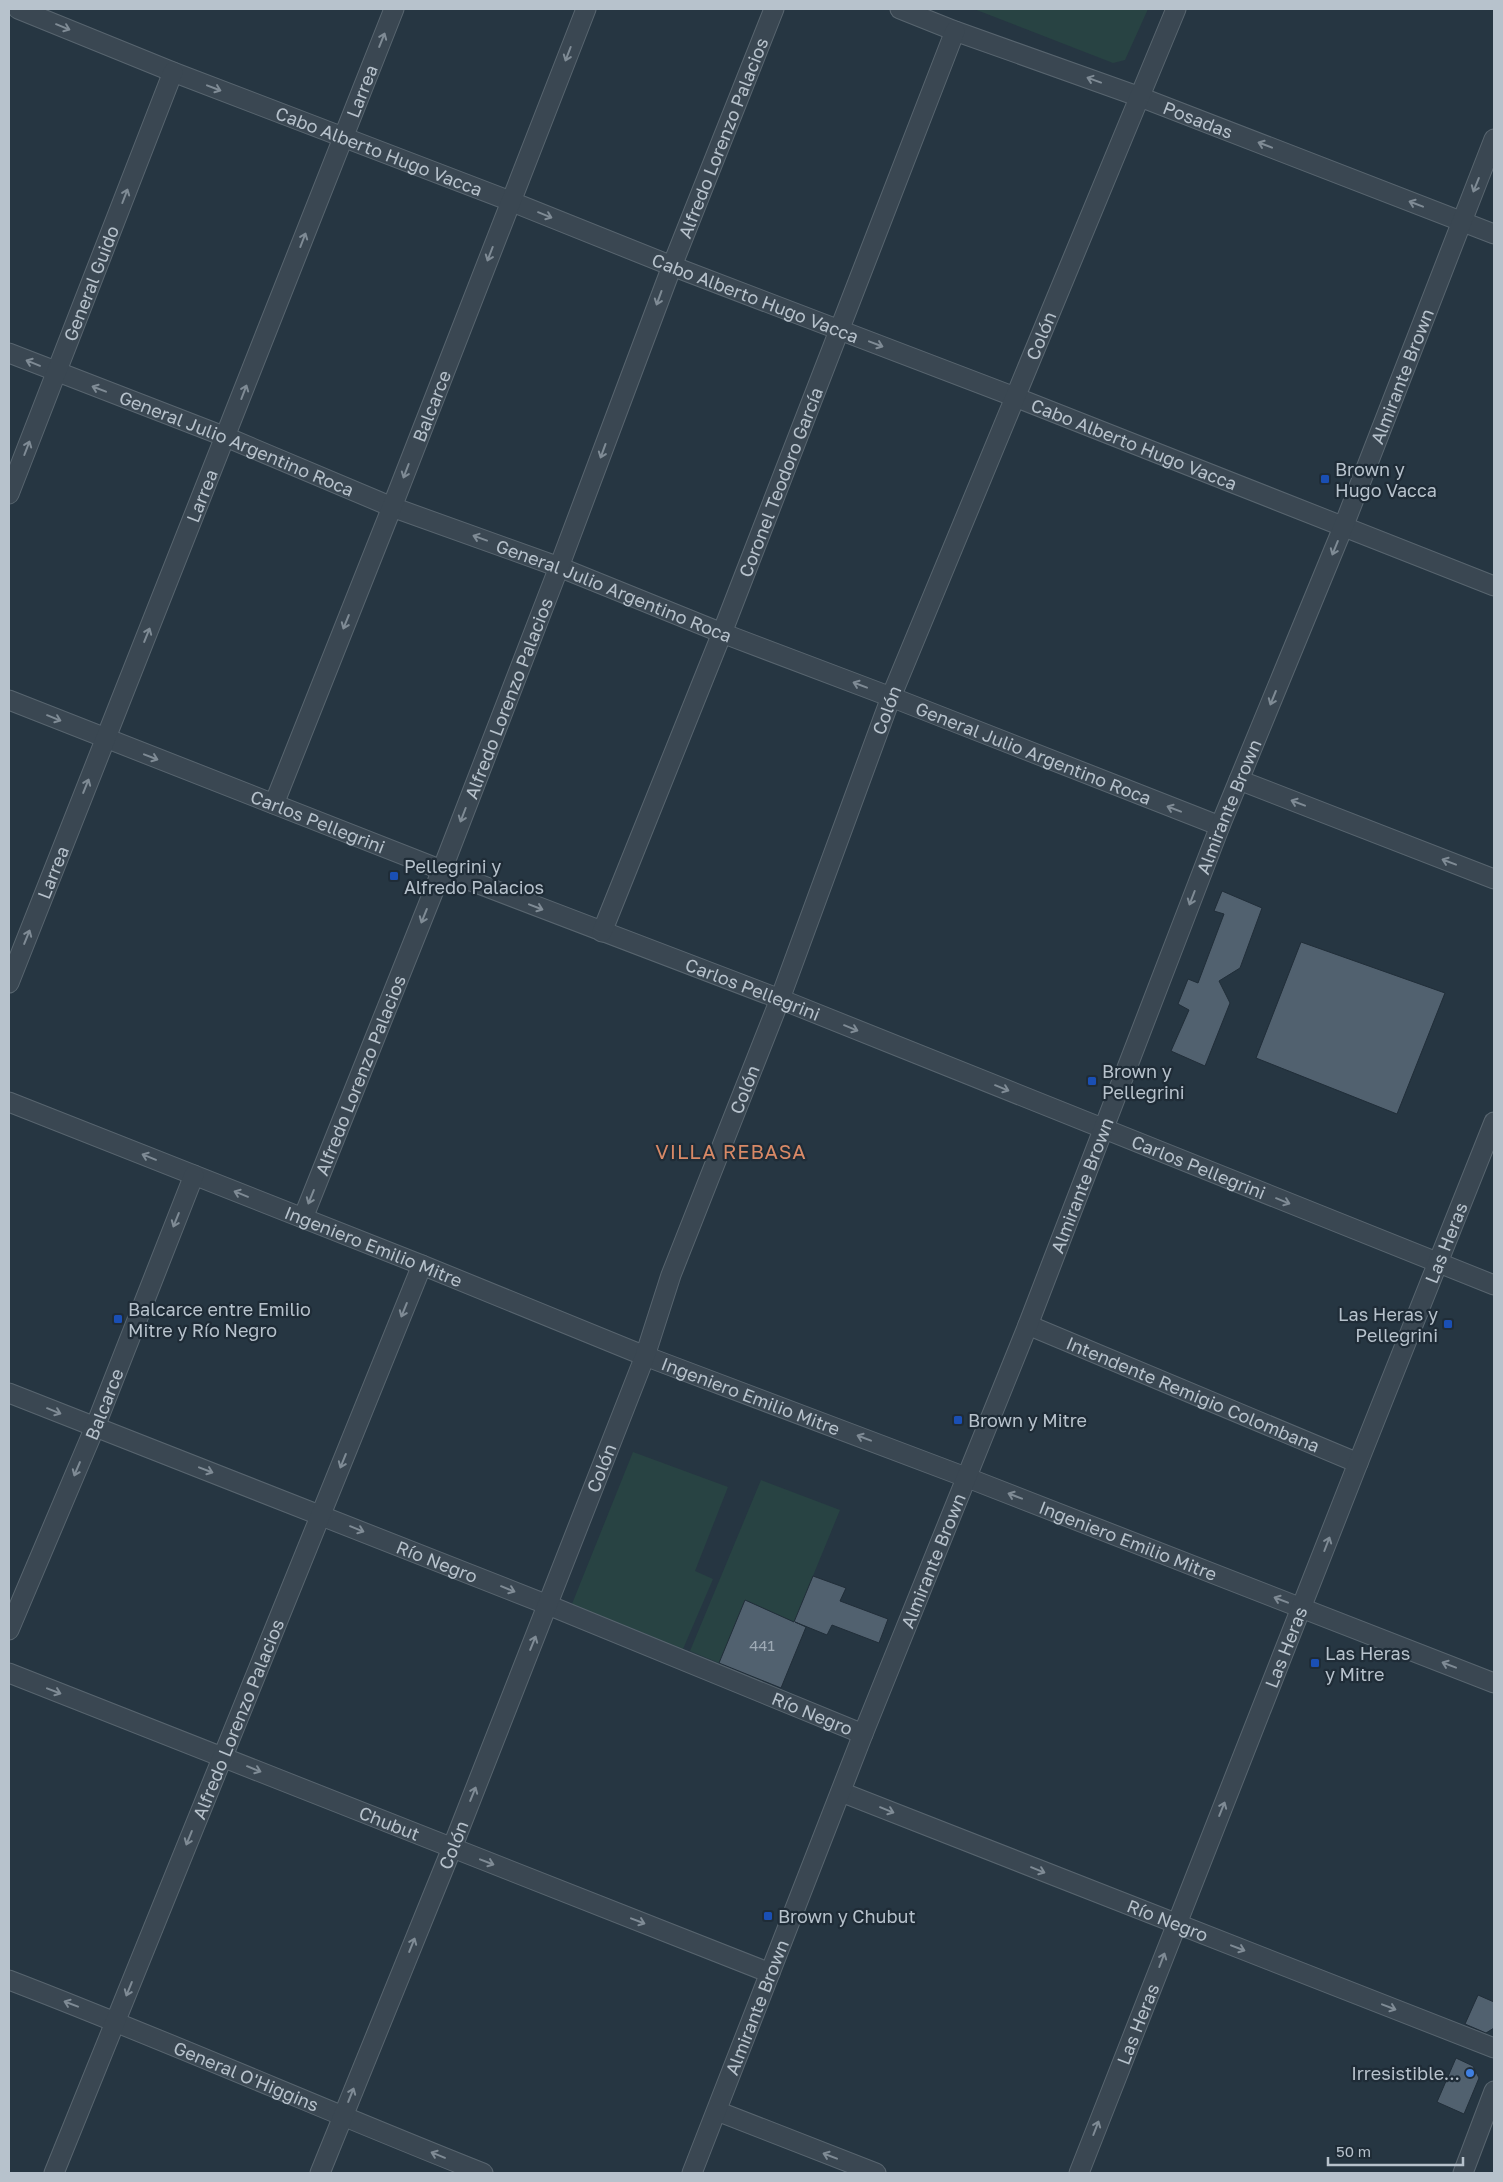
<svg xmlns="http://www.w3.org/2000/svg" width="1503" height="2182" font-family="'Golos Text',sans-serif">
<rect width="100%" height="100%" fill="#263642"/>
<path fill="#284343" d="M974,9H1148L1125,60L1113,63Z
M633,1452L728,1487L695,1571L713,1579L683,1649L572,1604Z
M761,1480L840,1510L794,1622L745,1600L719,1663L690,1651Z"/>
<path fill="#51616f" stroke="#212e39" d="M1222,891L1262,908L1240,968L1219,981L1230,1003L1205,1066L1171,1051L1189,1010L1178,1004L1188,979L1198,983L1224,914L1214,911Z
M1301,942L1445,993L1397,1114L1256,1058Z
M813,1576L846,1588L840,1601L888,1619L879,1643L832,1625L827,1635L795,1622L806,1627L781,1688L719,1663L745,1600L794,1622Z
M1478,1995L1494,2002V2028L1486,2033L1465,2024Z
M1456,2058L1473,2066L1479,2078L1464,2114L1437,2102Z"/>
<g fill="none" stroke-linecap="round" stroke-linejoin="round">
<g stroke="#58656f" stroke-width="21">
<g id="minor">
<path id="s1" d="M18,9L173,72L510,201L672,266L1015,397L1494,586"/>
<path id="s2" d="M900,9L955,31L1140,97L1494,234"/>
<path id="s3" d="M9,353L226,437L392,507L559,567L722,633L891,697L1220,826"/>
<path id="s4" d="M9,494L173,72"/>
<path id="s5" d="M9,700L442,870L780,999L1494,1285"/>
<path d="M1239,780L1494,879"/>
<path id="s6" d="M274,804L392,507L586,9"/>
<path id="s7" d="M602,932L722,633L955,31"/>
<path id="s8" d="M9,983L394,9"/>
<path id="s9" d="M9,1102L422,1265L645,1356L968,1478L1494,1683"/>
<path id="s10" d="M303,1218L442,870L559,567L672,266L774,9"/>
<path id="s11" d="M1028,1325L1358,1463"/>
<path id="s12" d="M9,1393L548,1605L863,1734"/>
<path id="s13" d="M9,1630L95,1427L194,1175"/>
<path id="s14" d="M9,1673L770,1973"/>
<path id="s15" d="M841,1792L1494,2048"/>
<path id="s16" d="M9,1980C168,2041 324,2110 483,2173"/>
<path d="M717,2111L876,2173"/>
<path id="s17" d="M54,2173L422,1265"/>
<path id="s18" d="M320,2173L452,1848L645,1356L671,1275L780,999L891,697L1176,9"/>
<path id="s19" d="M692,2173L863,1734L1028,1325L1220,826L1344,525L1494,139"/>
<path id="s20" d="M1079,2173L1358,1463L1494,1122"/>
<path d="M1463,2173L1494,2091"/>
</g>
</g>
<use href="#minor" stroke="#3a4752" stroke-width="19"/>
</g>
<defs><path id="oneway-shaft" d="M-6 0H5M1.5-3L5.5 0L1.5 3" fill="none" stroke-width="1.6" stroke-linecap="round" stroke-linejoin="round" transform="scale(1.25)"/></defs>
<g stroke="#7f8b95">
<use href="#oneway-shaft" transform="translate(63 27) rotate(22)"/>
<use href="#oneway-shaft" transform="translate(382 40) rotate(-68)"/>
<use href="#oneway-shaft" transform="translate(568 54) rotate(111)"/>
<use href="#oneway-shaft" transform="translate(1094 80) rotate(-160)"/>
<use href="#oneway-shaft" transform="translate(214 88) rotate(21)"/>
<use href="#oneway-shaft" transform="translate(1265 145) rotate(-159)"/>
<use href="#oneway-shaft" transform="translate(1476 185) rotate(112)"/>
<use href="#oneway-shaft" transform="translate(125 196) rotate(-69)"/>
<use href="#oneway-shaft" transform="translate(1416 204) rotate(-159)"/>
<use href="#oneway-shaft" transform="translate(545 215) rotate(22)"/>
<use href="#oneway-shaft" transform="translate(303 240) rotate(-69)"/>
<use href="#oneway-shaft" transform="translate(490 254) rotate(111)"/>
<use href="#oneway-shaft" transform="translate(659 298) rotate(110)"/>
<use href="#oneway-shaft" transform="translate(876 344) rotate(21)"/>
<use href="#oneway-shaft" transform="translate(33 363) rotate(-158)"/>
<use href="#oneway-shaft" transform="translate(99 389) rotate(-159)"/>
<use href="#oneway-shaft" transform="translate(244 392) rotate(-69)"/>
<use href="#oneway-shaft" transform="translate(27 448) rotate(-69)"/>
<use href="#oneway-shaft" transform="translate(603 451) rotate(110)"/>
<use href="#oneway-shaft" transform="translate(406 471) rotate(111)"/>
<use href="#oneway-shaft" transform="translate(480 538) rotate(-160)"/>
<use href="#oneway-shaft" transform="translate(1335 548) rotate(112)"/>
<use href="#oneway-shaft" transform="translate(346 622) rotate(112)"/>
<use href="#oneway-shaft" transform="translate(147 635) rotate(-68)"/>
<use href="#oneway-shaft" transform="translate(860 685) rotate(-159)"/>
<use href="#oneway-shaft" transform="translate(1273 698) rotate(112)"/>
<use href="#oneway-shaft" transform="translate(54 718) rotate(22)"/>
<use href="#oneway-shaft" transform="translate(151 757) rotate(21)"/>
<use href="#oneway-shaft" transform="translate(86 786) rotate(-68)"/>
<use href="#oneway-shaft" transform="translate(1298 803) rotate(-159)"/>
<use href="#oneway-shaft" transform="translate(1174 809) rotate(-159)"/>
<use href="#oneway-shaft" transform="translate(463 815) rotate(111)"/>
<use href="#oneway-shaft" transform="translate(1449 862) rotate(-159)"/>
<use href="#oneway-shaft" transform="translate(1192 898) rotate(111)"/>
<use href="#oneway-shaft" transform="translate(536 907) rotate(21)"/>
<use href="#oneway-shaft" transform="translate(424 916) rotate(112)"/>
<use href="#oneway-shaft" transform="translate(27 937) rotate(-68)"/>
<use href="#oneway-shaft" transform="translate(851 1028) rotate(22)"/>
<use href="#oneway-shaft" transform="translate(1002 1088) rotate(22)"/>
<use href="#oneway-shaft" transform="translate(149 1157) rotate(-158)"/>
<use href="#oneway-shaft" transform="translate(241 1194) rotate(-158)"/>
<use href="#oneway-shaft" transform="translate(311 1197) rotate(112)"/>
<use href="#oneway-shaft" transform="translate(1283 1201) rotate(22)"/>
<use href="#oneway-shaft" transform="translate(176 1220) rotate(112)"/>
<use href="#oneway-shaft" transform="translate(404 1310) rotate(112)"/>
<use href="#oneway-shaft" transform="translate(54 1411) rotate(22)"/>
<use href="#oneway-shaft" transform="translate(864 1438) rotate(-159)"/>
<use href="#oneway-shaft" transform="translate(343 1461) rotate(112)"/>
<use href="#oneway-shaft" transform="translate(77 1469) rotate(113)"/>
<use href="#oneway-shaft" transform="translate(206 1470) rotate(21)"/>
<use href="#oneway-shaft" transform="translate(1015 1496) rotate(-159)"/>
<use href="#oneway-shaft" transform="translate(357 1529) rotate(22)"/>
<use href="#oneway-shaft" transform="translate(1327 1544) rotate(-69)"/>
<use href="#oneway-shaft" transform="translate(508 1589) rotate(22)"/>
<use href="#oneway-shaft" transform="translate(1281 1600) rotate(-159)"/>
<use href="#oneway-shaft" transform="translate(533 1643) rotate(-68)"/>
<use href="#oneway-shaft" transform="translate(1449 1665) rotate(-159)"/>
<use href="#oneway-shaft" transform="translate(54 1691) rotate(21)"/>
<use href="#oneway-shaft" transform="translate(254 1769) rotate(22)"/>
<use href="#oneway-shaft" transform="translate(473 1794) rotate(-68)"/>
<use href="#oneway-shaft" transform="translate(1222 1809) rotate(-68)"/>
<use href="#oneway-shaft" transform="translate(887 1810) rotate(22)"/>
<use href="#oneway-shaft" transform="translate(189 1838) rotate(112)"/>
<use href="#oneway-shaft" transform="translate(487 1862) rotate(21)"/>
<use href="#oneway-shaft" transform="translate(1038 1870) rotate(22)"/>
<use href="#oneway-shaft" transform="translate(638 1921) rotate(21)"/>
<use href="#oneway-shaft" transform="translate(412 1945) rotate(-68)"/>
<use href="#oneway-shaft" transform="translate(1238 1948) rotate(21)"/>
<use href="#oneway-shaft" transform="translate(1162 1960) rotate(-69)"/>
<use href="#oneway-shaft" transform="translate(129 1989) rotate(112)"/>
<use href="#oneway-shaft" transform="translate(71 2004) rotate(-159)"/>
<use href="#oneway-shaft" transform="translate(1389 2007) rotate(21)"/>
<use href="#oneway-shaft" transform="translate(351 2095) rotate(-68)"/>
<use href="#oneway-shaft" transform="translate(1096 2128) rotate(-69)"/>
<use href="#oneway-shaft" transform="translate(438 2155) rotate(-158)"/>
<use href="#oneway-shaft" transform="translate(830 2156) rotate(-159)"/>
</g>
<g fill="#1a4fb4" stroke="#1f2c37" stroke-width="2">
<rect x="1320" y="474" width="10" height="10" rx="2.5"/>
<rect x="389" y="871" width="10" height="10" rx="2.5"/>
<rect x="1087" y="1076" width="10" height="10" rx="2.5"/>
<rect x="113" y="1314" width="10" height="10" rx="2.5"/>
<rect x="1443" y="1319" width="10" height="10" rx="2.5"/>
<rect x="953" y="1415" width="10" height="10" rx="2.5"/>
<rect x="1310" y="1658" width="10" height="10" rx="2.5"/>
<rect x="763" y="1911" width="10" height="10" rx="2.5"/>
</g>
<circle fill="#3f7fe0" stroke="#1f2c37" stroke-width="2" cx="1470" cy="2073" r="5"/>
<g text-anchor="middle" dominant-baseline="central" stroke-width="4.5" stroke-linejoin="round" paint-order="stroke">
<g font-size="15" fill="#9eaab5">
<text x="762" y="1645">441</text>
</g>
<g font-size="18" fill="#b7c2cc" stroke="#1f2c37">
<text stroke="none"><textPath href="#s8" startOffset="959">Larrea</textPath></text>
<text stroke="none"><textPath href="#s2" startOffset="318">Posadas</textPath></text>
<text stroke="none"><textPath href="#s10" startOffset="1159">Alfredo Lorenzo Palacios</textPath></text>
<text stroke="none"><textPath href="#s1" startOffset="388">Cabo Alberto Hugo Vacca</textPath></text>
<text stroke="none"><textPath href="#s4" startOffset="226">General Guido</textPath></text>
<text stroke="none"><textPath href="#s1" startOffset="792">Cabo Alberto Hugo Vacca</textPath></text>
<text stroke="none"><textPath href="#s18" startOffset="1974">Colón</textPath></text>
<text stroke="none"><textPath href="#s19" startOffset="1932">Almirante Brown</textPath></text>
<text stroke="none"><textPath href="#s6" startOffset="428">Balcarce</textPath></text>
<text stroke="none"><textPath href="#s1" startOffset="1198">Cabo Alberto Hugo Vacca</textPath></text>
<text stroke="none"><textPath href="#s3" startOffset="245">General Julio Argentino Roca</textPath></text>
<text stroke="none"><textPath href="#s7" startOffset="484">Coronel Teodoro García</textPath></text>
<text stroke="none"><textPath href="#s8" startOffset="524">Larrea</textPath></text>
<text stroke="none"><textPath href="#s3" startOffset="650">General Julio Argentino Roca</textPath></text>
<text stroke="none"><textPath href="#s10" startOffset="559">Alfredo Lorenzo Palacios</textPath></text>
<text stroke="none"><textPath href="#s18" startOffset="1569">Colón</textPath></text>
<text stroke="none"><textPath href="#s3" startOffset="1100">General Julio Argentino Roca</textPath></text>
<text stroke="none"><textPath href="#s19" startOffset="1468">Almirante Brown</textPath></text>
<text stroke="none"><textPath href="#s5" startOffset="332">Carlos Pellegrini</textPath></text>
<text stroke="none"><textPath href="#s8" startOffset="119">Larrea</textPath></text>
<text stroke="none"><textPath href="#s5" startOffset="798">Carlos Pellegrini</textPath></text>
<text stroke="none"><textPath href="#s10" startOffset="154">Alfredo Lorenzo Palacios</textPath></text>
<text stroke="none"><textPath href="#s18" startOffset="1164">Colón</textPath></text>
<text stroke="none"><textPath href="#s5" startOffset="1278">Carlos Pellegrini</textPath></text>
<text stroke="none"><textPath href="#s19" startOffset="1062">Almirante Brown</textPath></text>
<text stroke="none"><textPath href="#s20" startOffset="1000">Las Heras</textPath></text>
<text stroke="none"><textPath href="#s9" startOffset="392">Ingeniero Emilio Mitre</textPath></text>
<text stroke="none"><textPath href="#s11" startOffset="179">Intendente Remigio Colombana</textPath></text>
<text stroke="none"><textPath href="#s9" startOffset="798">Ingeniero Emilio Mitre</textPath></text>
<text stroke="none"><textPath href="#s13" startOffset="245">Balcarce</textPath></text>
<text stroke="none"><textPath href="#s18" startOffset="759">Colón</textPath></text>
<text stroke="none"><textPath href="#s9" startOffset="1202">Ingeniero Emilio Mitre</textPath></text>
<text stroke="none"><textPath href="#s12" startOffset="460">Río Negro</textPath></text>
<text stroke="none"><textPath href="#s19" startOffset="658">Almirante Brown</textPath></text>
<text stroke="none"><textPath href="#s20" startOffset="565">Las Heras</textPath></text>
<text stroke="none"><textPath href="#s12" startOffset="865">Río Negro</textPath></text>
<text stroke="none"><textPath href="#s17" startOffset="490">Alfredo Lorenzo Palacios</textPath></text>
<text stroke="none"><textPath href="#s14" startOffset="409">Chubut</textPath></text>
<text stroke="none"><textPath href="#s18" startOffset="354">Colón</textPath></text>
<text stroke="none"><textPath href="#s15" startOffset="351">Río Negro</textPath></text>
<text stroke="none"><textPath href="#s19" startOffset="178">Almirante Brown</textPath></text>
<text stroke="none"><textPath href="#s20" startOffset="160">Las Heras</textPath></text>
<text stroke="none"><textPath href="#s16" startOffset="256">General O'Higgins</textPath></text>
</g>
<g font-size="18" fill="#b7c2cc" stroke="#1f2c37" text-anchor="start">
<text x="1335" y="469">Brown y<tspan x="1335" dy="21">Hugo Vacca</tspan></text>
<text x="404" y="866">Pellegrini y<tspan x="404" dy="21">Alfredo Palacios</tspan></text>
<text x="1102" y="1071">Brown y<tspan x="1102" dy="21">Pellegrini</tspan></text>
<text x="128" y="1309">Balcarce entre Emilio<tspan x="128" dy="21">Mitre y Río Negro</tspan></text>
<text x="1438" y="1314" text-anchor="end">Las Heras y<tspan x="1438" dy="21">Pellegrini</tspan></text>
<text x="968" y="1420">Brown y Mitre</text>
<text x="1325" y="1653">Las Heras<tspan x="1325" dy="21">y Mitre</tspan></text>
<text x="778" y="1916">Brown y Chubut</text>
<text x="1460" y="2073" text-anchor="end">Irresistible...</text>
</g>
<g font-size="20" letter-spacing="1" fill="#d88966" stroke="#1f2c37">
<text x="731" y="1151">VILLA REBASA</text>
</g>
</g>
<rect width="1503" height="2182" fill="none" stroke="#b7c2cc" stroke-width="20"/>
<path d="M1328 2157v8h135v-8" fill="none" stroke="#b7c2cc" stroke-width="2.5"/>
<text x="1336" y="2157" font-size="15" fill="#b7c2cc" stroke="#1f2c37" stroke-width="4" paint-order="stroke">50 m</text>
</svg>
